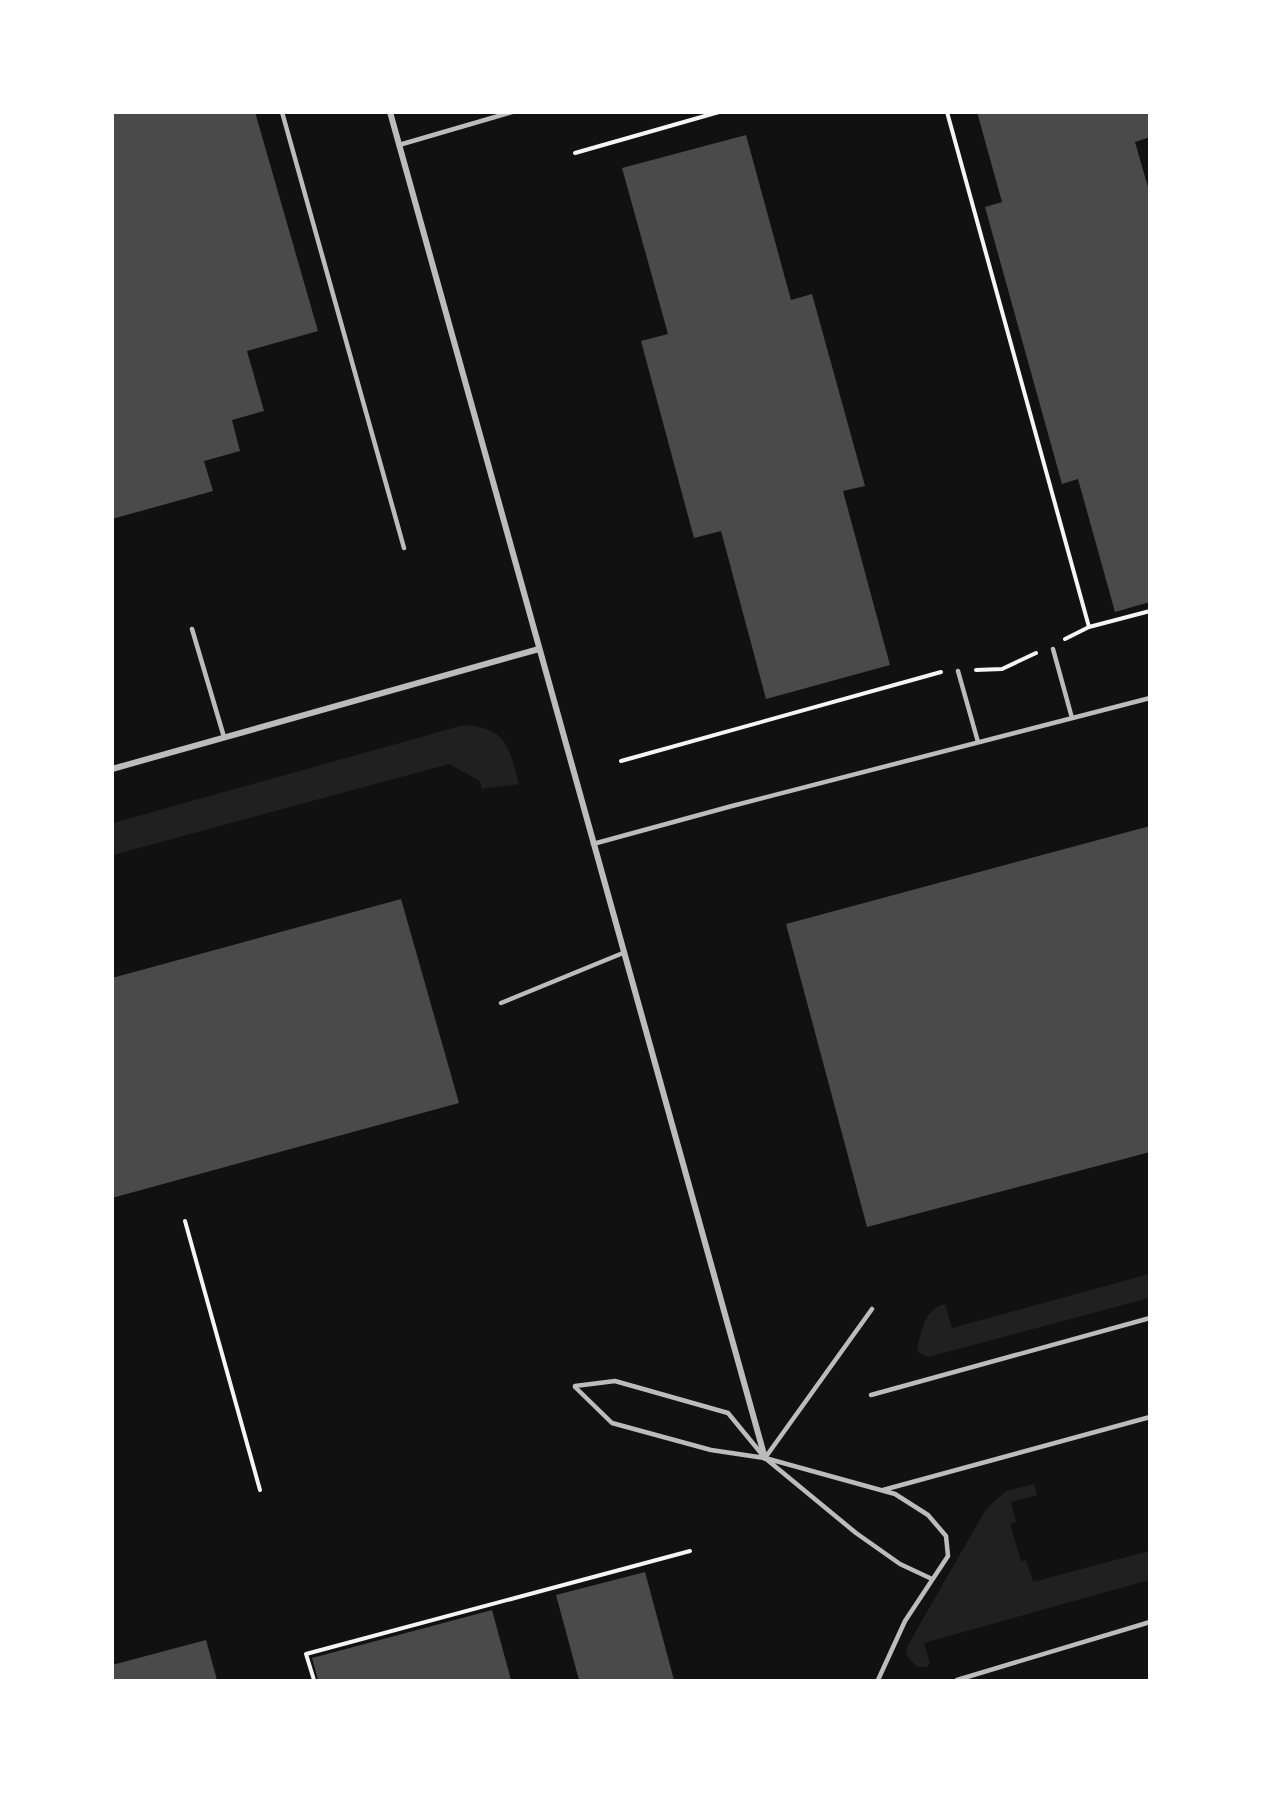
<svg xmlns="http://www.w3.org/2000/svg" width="1262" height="1793" font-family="'Fira Sans',sans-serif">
<rect width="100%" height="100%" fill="#111"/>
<path fill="#202020" d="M464,725C507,728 509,747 519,784L482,789L480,781L449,764L113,855V823Z
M1149,1274V1298L928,1357L919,1353L917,1348C923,1329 924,1309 945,1304L952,1328Z
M1034,1484L1037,1495L1011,1502L1016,1522L1010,1524L1021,1561L1026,1560L1033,1582L1149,1551V1580L924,1643L930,1663L926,1667H917L906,1655L908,1645L986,1509L1006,1491Z"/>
<path fill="#4a4a4a" d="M112,112H255L318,331L247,351L264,411L232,420L240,451L204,461L213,491L112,519Z
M977,112H1150V137L1135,142L1150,194V602L1115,612L1078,479L1062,484L985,207L1002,202Z
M746,135L791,300L812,294L865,486L843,491L890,665L766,699L721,531L694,538L641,341L668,334L622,168Z
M1150,826V1152L867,1227L786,924Z
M401,899L459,1103L112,1198V978Z
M645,1572L674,1680H579L556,1595Z
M492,1610L511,1680H318L312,1658Z
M206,1640L217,1680H112V1665Z"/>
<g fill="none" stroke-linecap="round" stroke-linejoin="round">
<path stroke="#f5f5f5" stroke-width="4" d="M947,112L1089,627
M575,153L719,112
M1065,639L1089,627L1150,611
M976,670L1002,669L1036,653
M621,761L941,672
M185,1221L260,1490
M314,1680L306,1654L690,1551"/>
<path stroke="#bcbcbc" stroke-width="4.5" d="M282,112L404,548
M399,145L512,112
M192,629L224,737
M1053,649L1072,718
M958,671L978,742
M593,844L732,806L1150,698
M501,1003L623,953
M575,1386L615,1381L728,1413L765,1458L856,1533L900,1564L932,1579
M575,1387L612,1423L711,1450L765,1458L895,1494L928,1515L946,1536L948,1556L905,1621L878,1680
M871,1395L1150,1318
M765,1458L872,1309
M883,1490L1150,1417
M957,1680L1150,1622"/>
<path stroke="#bcbcbc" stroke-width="6" d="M390,112L765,1458
M112,769L539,649"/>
</g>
<rect width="1262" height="1793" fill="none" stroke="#ffffff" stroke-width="228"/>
</svg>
